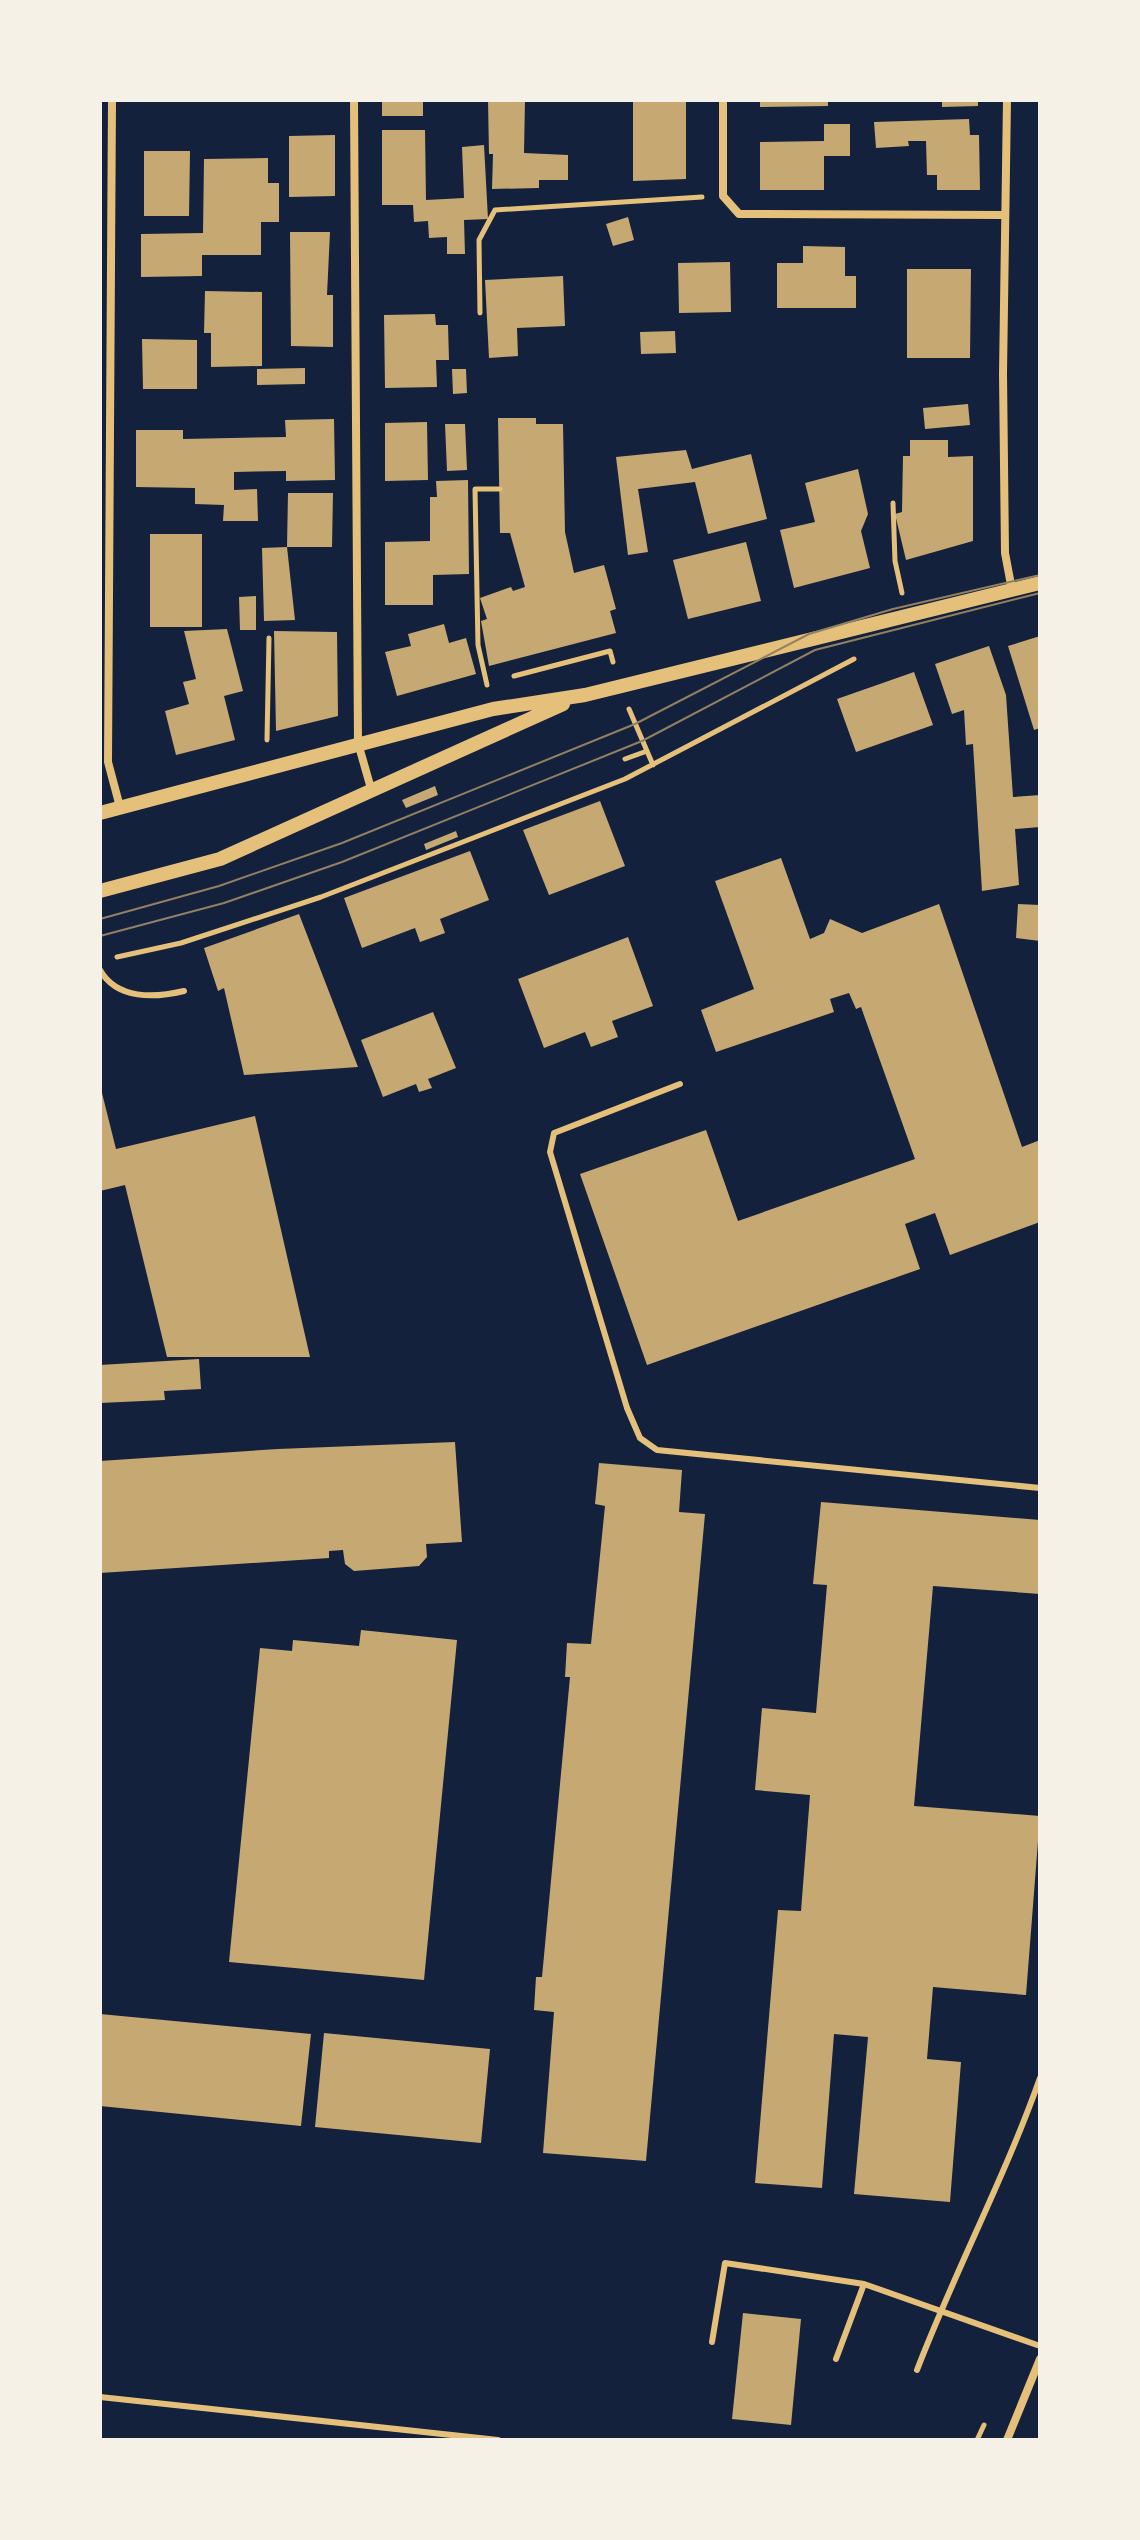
<svg xmlns="http://www.w3.org/2000/svg" width="1140" height="2540" font-family="Helvetica,sans-serif">
<rect width="100%" height="100%" fill="#14213d"/>
<path fill="#c6a872" d="M382,100H423V116H382Z
M488,100H525L524,153L568,155V180H539V188L492,189L493,154H489Z
M633,100H686V179L633,181Z
M760,100H828V106L760,107Z
M942,100H978V106L942,107Z
M969,119L970,135H979L980,190H937V175H927L926,141H908L909,146L876,148L874,122Z
M824,124H850V156H824V190H760V142L824,141Z
M382,130H425L426,200L464,198L462,147L484,145L488,219L464,220L465,254H447V237L429,238L428,221L414,222L413,205H382Z
M335,135V196L289,197V136Z
M144,151H190L189,216H144Z
M268,158V183H279V222H261V255H202V276L141,277V234L203,233L204,159Z
M628,217L634,240L613,246L606,224Z
M290,232H330L327,295H333V347L291,346Z
M803,246L845,247V276H856V308H777V263H803Z
M730,262L731,312L679,313L678,263Z
M907,269H971L970,358H907Z
M563,276L565,326L517,328L518,356L489,358L485,280Z
M205,291L262,292V366L211,367V333H204Z
M435,314L436,325H448L449,360H436L437,387L385,388L384,315Z
M675,331L676,353L641,354L640,332Z
M142,339L197,340V389H143Z
M305,368V384L257,385V369Z
M452,369H466L467,393L453,394Z
M968,404L970,425L925,429L923,408Z
M498,418H536V424H563L565,532L574,573L604,565L616,609L610,611L616,633L489,666L481,621L487,619L480,598L511,587L513,591L525,587L510,533H500Z
M334,419L335,480L286,481V471L234,472V490L257,489L258,521H223L224,505L195,504V488L136,487V430H183V439L286,437L285,420Z
M427,422L428,480L385,481V423Z
M445,424H465L467,470L447,471Z
M910,440H948V457L973,456V541L906,560L895,514L902,512L903,456H910Z
M686,450L692,469L751,454L767,519L708,534L695,482L638,489L648,552L628,555L616,457Z
M858,469L868,514L861,531L870,568L794,588L780,530L815,522L805,483Z
M468,480L469,574L433,575V605H385V542L430,541V497H437L436,481Z
M288,493H333L332,547H287Z
M150,534H202V627H150Z
M746,542L761,601L688,619L673,560Z
M287,547L295,620L264,621L262,548Z
M256,596V630H240L239,597Z
M444,624L449,643L466,638L476,674L397,696L385,652L411,646L408,634Z
M227,629L243,691L224,696L235,740L176,755L165,711L189,704L183,682L196,679L184,631Z
M274,631L337,632L338,716L276,731Z
M1040,636V728L1034,730L1008,646Z
M989,646L1006,695L1013,797L1040,795V827L1015,829L1019,885L982,891L973,744L966,745L964,710L952,714L935,664Z
M914,672L933,725L856,752L837,699Z
M435,786L438,795L406,808L402,800Z
M600,801L625,866L549,895L523,830Z
M456,831L458,837L426,850L424,844Z
M470,851L489,900L440,919L445,933L420,942L415,928L362,948L344,898Z
M781,858L810,939L824,933L830,919L862,933L939,904L1022,1147L1040,1140V1222L950,1255L935,1213L905,1224L920,1269L647,1365L580,1174L706,1130L738,1221L915,1159L861,1007L856,1009L849,993L830,999L834,1012L716,1052L701,1010L754,989L715,881Z
M1018,904L1040,905V941L1016,938Z
M299,914L358,1067L244,1075L224,988L218,991L204,948Z
M628,937L653,1006L612,1021L618,1037L591,1047L585,1032L544,1048L518,979Z
M433,1012L456,1068L428,1079L432,1088L419,1092L416,1084L383,1097L361,1040Z
M100,1085L116,1149L255,1116L310,1357H167L125,1185L100,1191Z
M199,1359L201,1389L164,1391L165,1400L100,1403V1365Z
M455,1442L462,1542L426,1544L427,1557L419,1566L354,1571L345,1564L343,1550L329,1551V1558L100,1573V1461L278,1449Z
M599,1463L682,1470L679,1512L705,1514L646,2161L543,2153L554,2012L534,2010L536,1977H542L570,1677H565L567,1643L591,1644L605,1506L595,1504Z
M821,1502L1040,1520V1594L933,1586L914,1806L1040,1816L1026,1995L933,1987L927,2059L961,2062L950,2202L854,2194L868,2037L834,2034L822,2188L755,2183L778,1910L801,1911L810,1795L755,1790L762,1708L816,1713L827,1585L813,1584Z
M361,1630L457,1640L424,1980L229,1962L260,1648L292,1651L293,1640L359,1646Z
M100,2014L311,2034L301,2126L100,2106Z
M324,2033L490,2049L481,2143L315,2127Z
M743,2313L801,2319L791,2425L732,2419Z"/>
<g fill="none" stroke-linecap="round" stroke-linejoin="round">
<path stroke="#e5c07b" stroke-width="5" d="M480,313L479,240L495,210L702,197
M893,503L895,561L902,593
M514,676L610,651L613,662
M487,685L478,645L475,489H500
M629,709L653,765
M267,740L269,638
M625,759L647,751
M117,957L181,943L321,897L625,779L854,659
M977,2440L984,2425"/>
<path stroke="#e5c07b" stroke-width="6" d="M100,970C117,1000 155,998 184,991
M680,1084L554,1133L550,1152L627,1408L640,1438L657,1450L1040,1488
M712,2342L725,2263L864,2284L1040,2346
M836,2359L864,2284
M917,2370C955,2271 1005,2177 1040,2078
M100,2397L498,2440"/>
<path stroke="#e5c07b" stroke-width="8" d="M112,100L108,762L120,807
M354,100L358,743L372,792
M723,100V196L739,214L1004,215
M1007,100L1003,374L1005,553L1012,590
M1007,2440L1040,2359"/>
<path stroke="#e5c07b" stroke-width="14" d="M100,813L493,709L585,695L1040,583
M100,891L220,859L563,704"/>
<path stroke="#918062" stroke-width="2" d="M100,919L219,886L342,843L635,724L809,634L893,609L1040,575
M100,936L224,903L342,862L642,741L815,650L1040,593"/>
</g>
<rect width="1140" height="2540" fill="none" stroke="#f6f1e7" stroke-width="204"/>
</svg>
